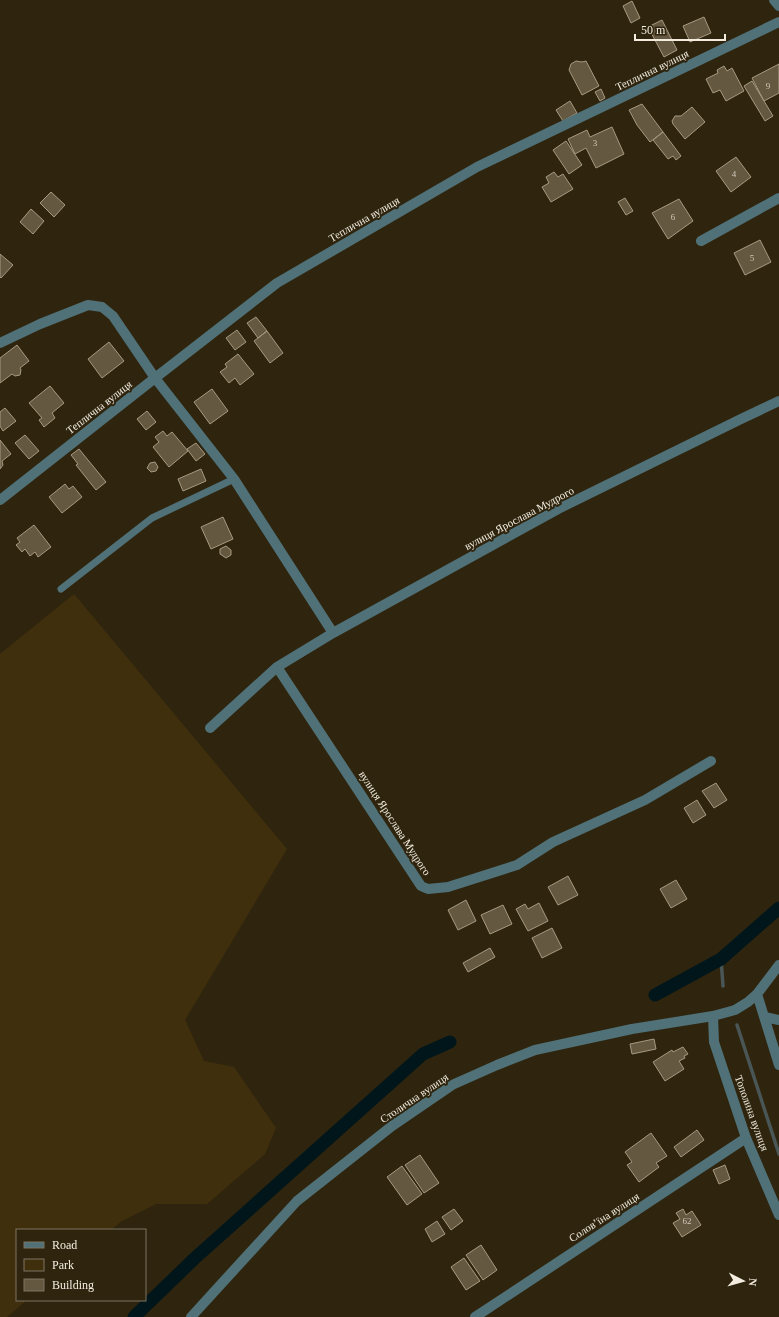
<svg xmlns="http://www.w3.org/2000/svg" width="779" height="1317" font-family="Georgia,serif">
<rect width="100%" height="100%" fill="#2f250f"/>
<path fill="#402f0c" d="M74,594L287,849L185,1020L204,1061L234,1067L276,1128L265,1154L207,1204H156L122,1221L111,1230H17V1300H27L7,1317H0V654Z"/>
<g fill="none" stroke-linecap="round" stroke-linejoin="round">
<path stroke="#495655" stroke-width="3.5" d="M721,959L723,986
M737,1025L779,1154"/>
<path stroke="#00161a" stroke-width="13" d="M655,995L721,959L779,908
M134,1317L195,1258L423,1054L450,1042"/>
</g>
<path fill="#645841" stroke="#a79a82" d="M632,1L640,18L631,23L623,6Z
M704,17L711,33L690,42L683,26Z
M662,20L677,50L664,57L648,27Z
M576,61L582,62L586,61L599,86L582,95L569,70L571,64Z
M779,64V93L764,101L752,78Z
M724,66L727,71L732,68L744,91L726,101L720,90L713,93L706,79L718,73L717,70Z
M752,81L773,116L765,121L744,86Z
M601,89L605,98L600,101L595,92Z
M570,101L577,113L563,121L556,110Z
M642,104L663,132L650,142L637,125L629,110Z
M692,107L705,122L685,139L673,124L672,121L675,116H681Z
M612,127L624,154L596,168L586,148L575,154L568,139L587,130L590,137Z
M663,132L681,156L676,160L673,156L668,159L653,140Z
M566,141L582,165L569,174L553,150Z
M736,157L751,177L731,192L716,171Z
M554,172L558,177L563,174L573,189L551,202L542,187L549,183L546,177Z
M51,192L65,205L54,217L40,203Z
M625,198L633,211L626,215L618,202Z
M679,199L693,221L668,239L652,213Z
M31,209L44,221L33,234L20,222Z
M760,240L771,262L745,275L734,253Z
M0,254L13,265L1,278L0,277Z
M256,317L267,331L258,338L247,323Z
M237,330L246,342L235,350L226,338Z
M267,331L283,353L270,363L254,341Z
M109,342L124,361L102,378L88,359Z
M17,345L29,361L20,368L21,370L20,375L15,376L12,374L0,383V358Z
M238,354L254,374L240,385L235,378L229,383L220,372L227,367L225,364Z
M50,386L64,403L52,413L55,418L44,427L39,420L42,418L29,403Z
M212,389L228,411L210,424L194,402Z
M5,408L16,421L3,431L0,426V412Z
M147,411L156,422L146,430L137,419Z
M163,431L167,436L172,432L188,451L169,467L153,447L159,442L155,437Z
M25,435L39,451L29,459L15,443Z
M0,440L11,454L2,461L3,465L0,469Z
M196,443L205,454L196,461L187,449Z
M79,449L106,482L96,490L76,465L78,464L71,455Z
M155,462L158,467L156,471L151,472L147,468L150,463Z
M201,469L206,481L183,491L178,479Z
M65,484L69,489L73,486L82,497L62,513L49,497Z
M223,517L233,539L211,549L201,527Z
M34,525L51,547L38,557L35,552L30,556L25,549L22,552L16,545L20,542L17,538Z
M226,546L231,550V555L226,558L220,554V549Z
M716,783L727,800L714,808L702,791Z
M697,800L706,815L693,823L684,808Z
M568,876L578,895L558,905L548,887Z
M676,880L687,899L671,908L660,889Z
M466,900L476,921L458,930L448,910Z
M539,903L548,921L528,931L516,909L525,904L528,909Z
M503,905L512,924L490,934L481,915Z
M552,928L562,948L542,958L532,938Z
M490,948L495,957L468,972L463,963Z
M654,1039L656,1049L632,1054L630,1044Z
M683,1047L688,1054L684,1056L685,1058L679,1061L684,1069L665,1081L653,1062L672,1050L673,1052Z
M697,1130L704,1140L681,1157L674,1147Z
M651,1133L667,1156L656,1163L659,1167L639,1182L627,1165L632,1162L625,1152Z
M420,1155L439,1183L424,1193L405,1165Z
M725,1165L730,1179L719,1184L713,1170Z
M402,1166L422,1194L407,1205L387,1177Z
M454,1209L463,1221L451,1230L442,1217Z
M683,1209L686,1215L692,1211L701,1225L682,1237L673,1223L680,1219L676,1213Z
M437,1221L445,1234L432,1242L425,1229Z
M481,1245L497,1270L483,1280L466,1255Z
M464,1258L480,1281L466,1290L451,1267Z"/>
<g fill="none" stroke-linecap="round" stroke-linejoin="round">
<path stroke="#507177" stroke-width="7" d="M61,589L152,518L234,479"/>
<path stroke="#507177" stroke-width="10" d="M774,0L779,6
M701,241L779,198
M0,343L40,324L88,305L102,307L113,316L155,378L234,479L333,633
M0,500L155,378L277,283L477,167L779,22
M277,667L421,886L428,889L448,887L517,865L553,842L645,800L711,761
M210,728L277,667L333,633L558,509L741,419L779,401
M757,994L779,1065
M713,1016L714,1042L746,1138L779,1215
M765,1017L779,1020
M191,1317L297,1201L392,1126L452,1085L497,1065L535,1050L632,1029L713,1016L735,1010L748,1002L757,994L779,965
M475,1317L746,1138"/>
</g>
<g text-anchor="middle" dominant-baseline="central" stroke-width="4" stroke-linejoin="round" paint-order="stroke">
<g font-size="9" fill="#cfc7b8">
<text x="768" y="86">9</text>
<text x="595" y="143">3</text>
<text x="734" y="174">4</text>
<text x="673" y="217">6</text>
<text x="752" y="258">5</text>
<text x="687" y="1221">62</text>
</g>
<g font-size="11" fill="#f3ecdf" stroke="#2f250f">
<text transform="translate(652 70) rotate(-26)">Теплична вулиця</text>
<text transform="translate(364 219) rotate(-30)">Теплична вулиця</text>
<text transform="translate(99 407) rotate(-38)">Теплична вулиця</text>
<text transform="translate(519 518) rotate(-28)">вулиця Ярослава Мудрого</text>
<text transform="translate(395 823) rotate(57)">вулиця Ярослава Мудрого</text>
<text transform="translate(414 1098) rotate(-34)">Столична вулиця</text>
<text transform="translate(752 1113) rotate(70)">Тополина вулиця</text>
<text transform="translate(604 1217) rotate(-33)">Соловʼїна вулиця</text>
</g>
</g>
<rect x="16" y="1229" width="130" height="72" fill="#2f250f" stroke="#7d7562"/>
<rect x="24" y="1242" width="20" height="6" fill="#507177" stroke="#7d7562"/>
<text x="52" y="1249" font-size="12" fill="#f3ecdf">Road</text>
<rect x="24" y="1259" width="20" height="12" fill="#402f0c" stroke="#7d7562"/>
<text x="52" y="1269" font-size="12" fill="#f3ecdf">Park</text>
<rect x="24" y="1279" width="20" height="12" fill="#645841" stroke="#7d7562"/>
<text x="52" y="1289" font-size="12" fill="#f3ecdf">Building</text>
<g transform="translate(743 1281) rotate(96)" stroke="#2f250f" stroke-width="3" paint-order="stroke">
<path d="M0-3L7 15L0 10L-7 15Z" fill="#f3ecdf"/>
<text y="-6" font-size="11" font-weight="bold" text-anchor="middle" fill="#f3ecdf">N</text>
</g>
<path d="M635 34v6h90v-6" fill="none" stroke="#f3ecdf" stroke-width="2"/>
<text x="641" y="34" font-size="12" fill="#f3ecdf" stroke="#2f250f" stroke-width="3" paint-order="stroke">50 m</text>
</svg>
